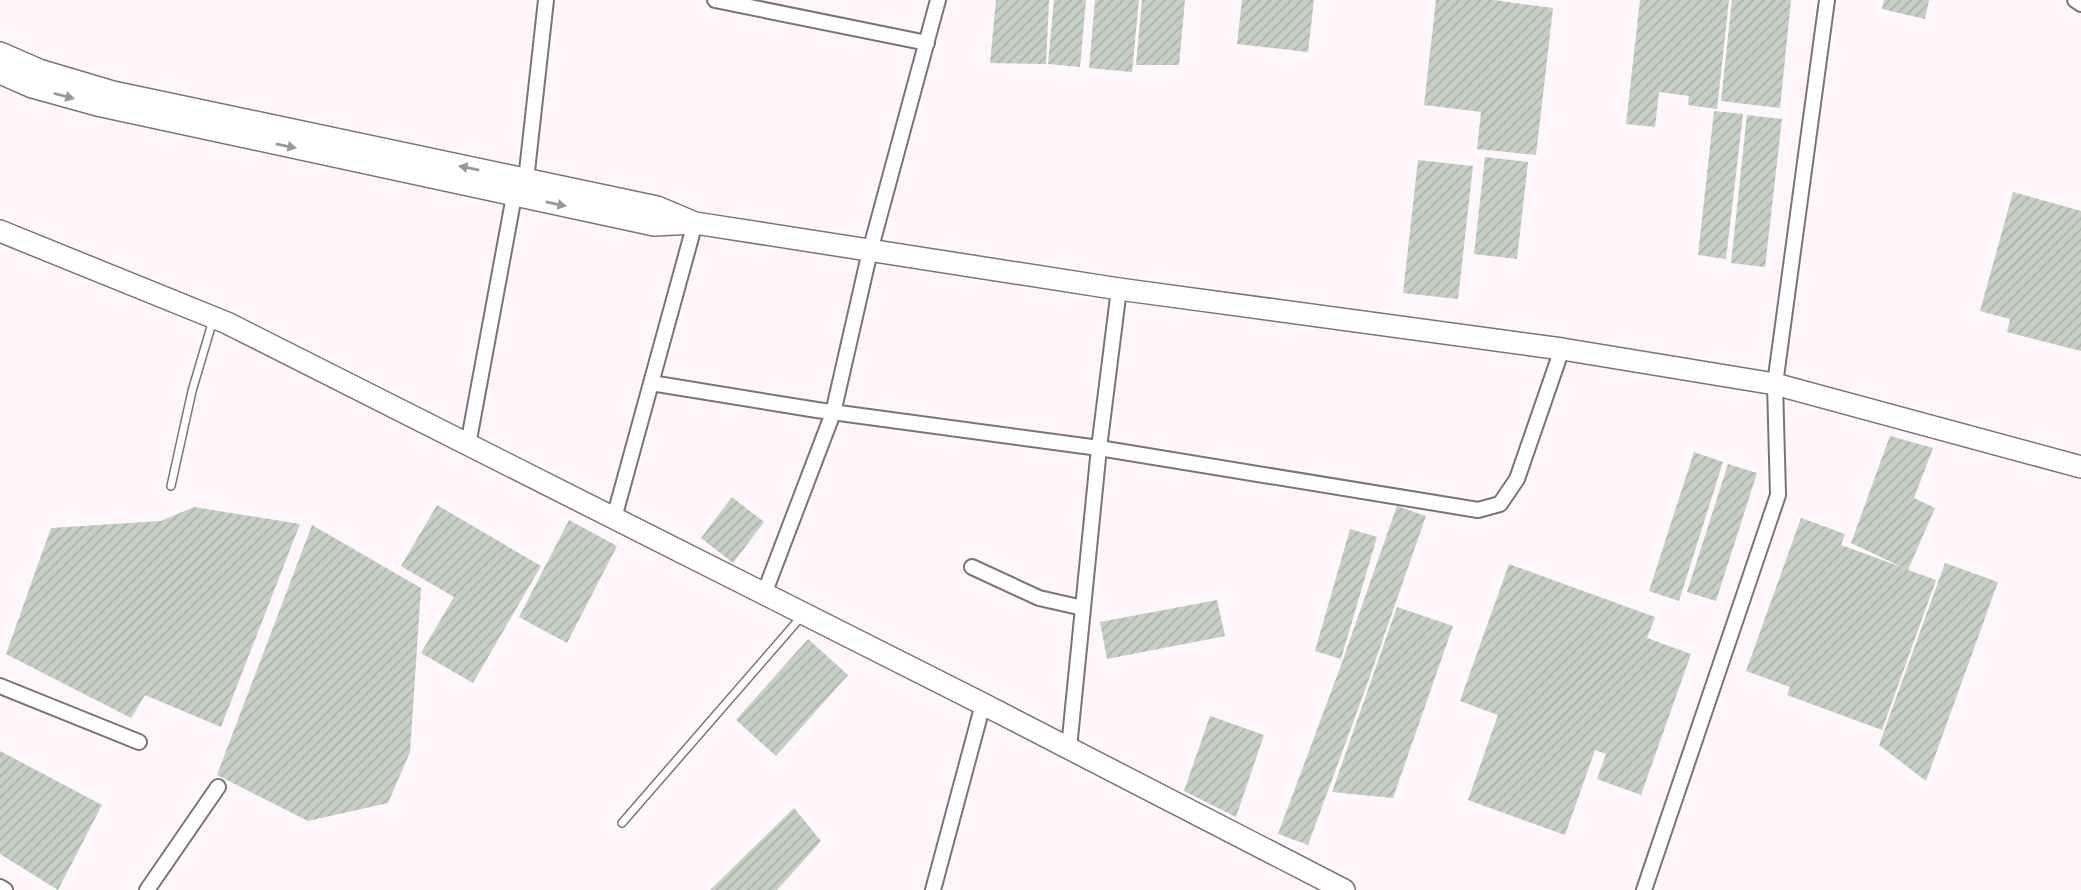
<svg xmlns="http://www.w3.org/2000/svg" width="2081" height="890" font-family="'Roboto Condensed',sans-serif">
<defs>
<pattern id="building-hatch" width="6" height="6" patternUnits="userSpaceOnUse" patternTransform="scale(1.75)"><rect width="6" height="6" fill="#c5cfc4"/><path d="M-1 1l2-2M0 6l6-6M5 7l2-2" fill="none" stroke="#aab2a9"/></pattern>
</defs>
<rect width="100%" height="100%" fill="#fff6fb"/>
<path fill="url(#building-hatch)" d="M996,0H1049L1046,64L990,63Z
M1054,0H1086L1080,67L1048,64Z
M1095,0H1139L1132,72L1089,68Z
M1142,0H1185L1179,65H1136Z
M1242,0H1314L1308,52L1237,44Z
M1436,0H1493L1553,8L1536,155L1477,149L1481,112L1424,105Z
M1640,0H1729L1717,109L1688,105L1689,96L1659,92L1655,127L1626,124Z
M1732,0H1791L1780,108L1721,101Z
M1884,0H1929L1925,19L1882,9Z
M1714,111L1743,114L1726,259L1698,255Z
M1747,115L1782,119L1765,267L1731,263Z
M1485,157L1528,162L1517,259L1474,254Z
M1418,160L1473,166L1458,299L1403,293Z
M2013,192L2081,211V351L2007,332L2010,319L1980,311Z
M1890,436L1933,448L1914,498L1935,508L1908,570L1936,580L1882,730L1787,695L1790,687L1746,671L1801,518L1845,534L1841,545L1904,568L1851,543Z
M1694,452L1723,462L1679,601L1649,591Z
M1728,464L1757,473L1716,601L1687,592Z
M732,497L764,522L733,563L701,538Z
M437,505L541,566L473,683L421,653L454,597L401,566Z
M1397,506L1426,516L1369,679L1308,845L1278,834L1340,668Z
M194,507L300,524L221,727L145,695L131,718L6,654L51,528L161,521Z
M569,520L617,546L567,643L519,617Z
M312,525L421,588L410,752L388,803L308,821L217,775Z
M1350,529L1377,537L1341,659L1315,651Z
M1945,563L1998,582L1926,781L1879,745Z
M1509,564L1655,617L1647,638L1691,654L1641,795L1597,779L1606,754L1595,750L1565,835L1468,800L1498,715L1460,701Z
M1217,600L1225,636L1107,659L1100,622Z
M1397,607L1453,626L1393,798L1332,792Z
M808,639L848,675L776,756L736,720Z
M1210,716L1264,735L1236,817L1184,791Z
M0,751L102,805L58,890L0,854Z
M794,808L821,841L777,890H710Z"/>
<g fill="none" stroke-linecap="round" stroke-linejoin="round">
<g stroke="#7e7279" stroke-width="10">
<path id="lane" d="M171,486L192,391L213,320
M622,823L801,617"/>
</g>
<g stroke="#7e7279" stroke-width="18">
<path id="street" d="M715,0L927,43
M2075,0L2081,4
M526,180L546,0
M651,383L817,410L1099,448L1478,510L1500,504L1517,479L1562,349
M468,445L514,196
M614,518L695,223
M972,567L1039,598L1083,608
M764,594L833,413L870,251L938,0
M0,686L139,742
M1069,748L1099,448L1119,289
M0,887L5,890
M147,890L218,787
M933,890L983,704
M1644,890L1778,495L1775,384L1827,0"/>
</g>
<g stroke="#7e7279" stroke-width="24">
<path id="secondary" d="M0,53L39,70L113,92L657,207L695,223L654,225L97,105L32,87L0,73
M695,223L1119,289L1562,349L1775,384L2081,467
M0,231L227,323L983,704L1344,890"/>
</g>
<use href="#lane" stroke="#fff" stroke-width="7"/>
<use href="#street" stroke="#fff" stroke-width="14"/>
<use href="#secondary" stroke="#fff" stroke-width="21"/>
</g>
<defs><path id="oneway-solid" d="M-6-.8H1V-3.2L6.5 0L1 3.2V.8H-6Z" transform="scale(1.75)"/></defs>
<g fill="#9a9798">
<use href="#oneway-solid" transform="translate(64 96) rotate(15)"/>
<use href="#oneway-solid" transform="translate(286 146) rotate(12)"/>
<use href="#oneway-solid" transform="translate(469 168) rotate(-168)"/>
<use href="#oneway-solid" transform="translate(556 204) rotate(12)"/>
</g>
</svg>
